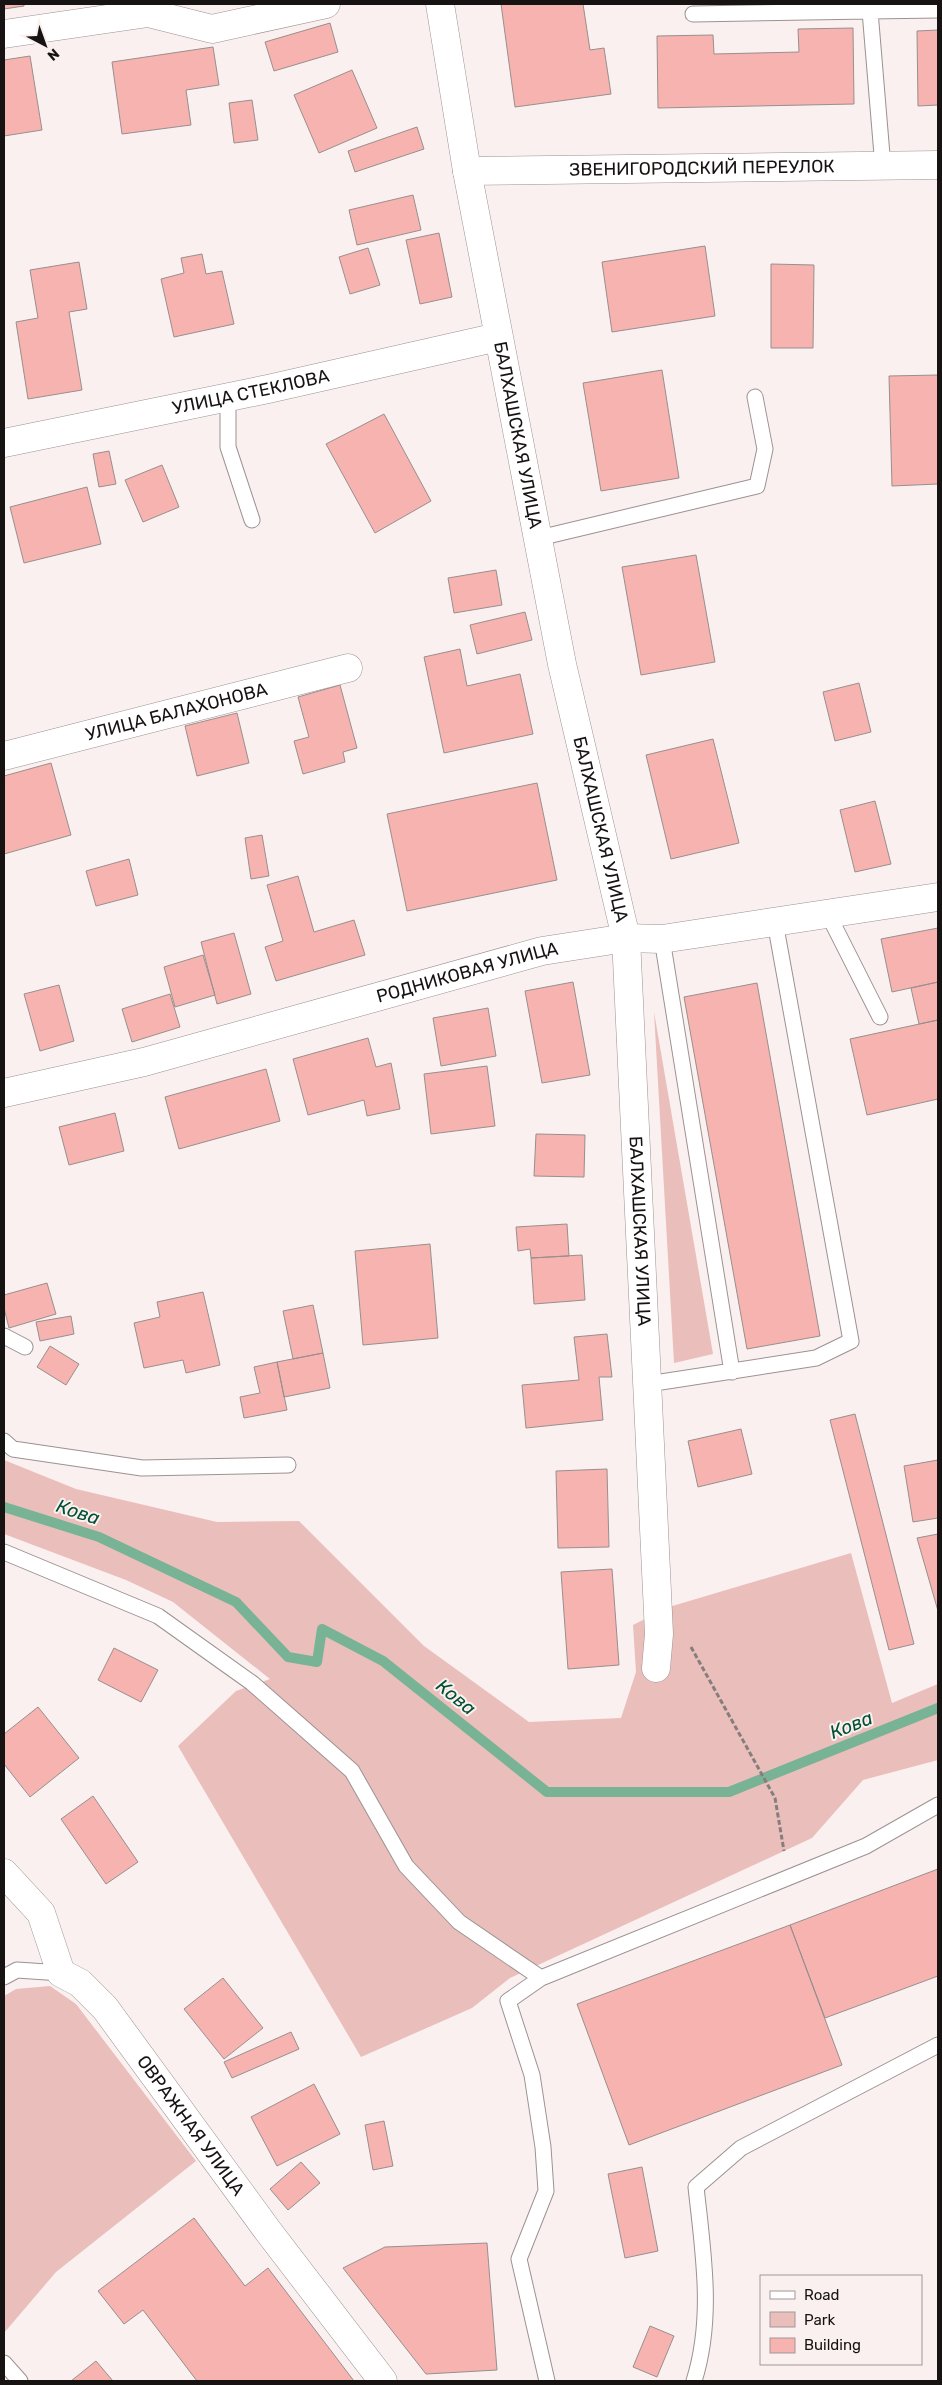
<svg xmlns="http://www.w3.org/2000/svg" width="942" height="2385" font-family="Rubik,sans-serif">
<rect width="100%" height="100%" fill="#faf0ef"/>
<path fill="#eabebb" d="M654,1012L713,1354L674,1363Z
M4,1460L76,1489L217,1522L299,1521L424,1646L529,1722L621,1718L636,1672L633,1625L669,1607L851,1553L892,1703L938,1684V1760L863,1780L812,1838L510,1978L472,2008L361,2057L178,1746L236,1691L270,1679L173,1602L126,1580L4,1534Z
M50,1986L76,2004L196,2161L56,2272L4,2333V1996L16,1989Z"/>
<g fill="none" stroke-linecap="round" stroke-linejoin="round">
<path stroke="#77b394" stroke-width="10" d="M4,1507L99,1537L236,1602L288,1657L317,1662L322,1629L383,1661L547,1792H729L938,1708"/>
</g>
<path fill="#f6b3af" stroke="#988f8e" d="M4,4H24V6L4,9Z
M501,4H583L590,50L604,48L611,94L515,107Z
M330,23L338,52L274,71L265,42Z
M853,28L854,104L658,108L657,36L713,35L714,54L799,52L798,29Z
M938,30V105L918,106L917,31Z
M213,47L219,85L186,90L191,125L122,134L112,62Z
M30,56L42,130L4,136V60Z
M352,70L377,128L319,153L294,95Z
M252,100L258,140L234,143L229,103Z
M417,127L424,149L355,172L348,151Z
M413,195L421,230L357,245L349,210Z
M439,233L452,297L420,304L406,240Z
M705,246L715,316L612,332L602,262Z
M368,248L380,285L350,294L339,257Z
M202,254L206,274L222,271L234,324L174,337L161,279L184,273L181,258Z
M79,262L87,309L69,312L82,390L28,399L16,322L38,318L30,270Z
M771,264L814,265L813,348H771Z
M662,370L679,478L601,491L583,383Z
M938,375V484L892,486L889,376Z
M384,414L431,501L375,533L326,444Z
M109,451L116,484L99,487L93,454Z
M162,465L179,507L143,522L125,480Z
M87,487L101,544L24,563L10,507Z
M696,555L715,662L641,675L622,567Z
M496,570L502,605L454,613L448,578Z
M525,612L532,640L477,654L470,625Z
M460,649L467,686L520,674L533,734L444,753L424,657Z
M859,683L871,732L835,741L823,692Z
M340,685L357,748L343,752L345,762L303,774L294,741L309,737L298,697Z
M237,713L249,763L197,776L185,726Z
M713,739L739,843L671,859L646,755Z
M51,763L71,835L4,854V776Z
M537,783L557,880L407,911L387,814Z
M875,801L891,864L855,872L840,810Z
M262,835L269,876L251,879L245,838Z
M129,859L138,895L96,906L86,871Z
M298,876L314,932L354,920L365,955L276,981L265,947L283,941L267,885Z
M938,928V982L892,992L881,939Z
M234,933L251,994L217,1004L201,942Z
M203,955L215,995L175,1007L164,967Z
M573,982L590,1075L542,1083L525,991Z
M938,982V1020L919,1024L911,988Z
M757,983L820,1336L747,1349L684,997Z
M59,985L74,1041L40,1051L24,994Z
M170,994L180,1027L132,1042L122,1009Z
M488,1008L496,1056L441,1066L433,1018Z
M938,1020V1099L867,1115L850,1039Z
M368,1038L376,1067L391,1063L400,1109L367,1116L364,1100L308,1115L293,1059Z
M487,1066L495,1126L431,1134L424,1074Z
M266,1069L280,1121L179,1149L165,1097Z
M115,1113L124,1151L69,1165L59,1127Z
M536,1134L585,1135L584,1177L534,1176Z
M567,1224L569,1256L531,1258L530,1249L518,1251L516,1227Z
M430,1244L438,1338L363,1345L355,1251Z
M582,1255L585,1300L534,1304L531,1258Z
M47,1283L56,1314L9,1328L4,1308V1295Z
M203,1292L220,1365L186,1373L183,1360L144,1368L134,1323L160,1317L157,1302Z
M313,1305L323,1353L293,1359L283,1311Z
M71,1316L74,1334L40,1341L36,1322Z
M607,1334L612,1377H599L603,1420L526,1428L522,1385L579,1380L574,1337Z
M50,1346L79,1364L66,1385L37,1367Z
M323,1353L330,1388L284,1397L277,1362Z
M277,1362L287,1410L244,1418L240,1397L260,1393L254,1367Z
M855,1414L914,1644L889,1650L830,1420Z
M741,1429L752,1474L698,1487L688,1441Z
M938,1460V1518L913,1522L904,1466Z
M607,1469L609,1547L558,1548L556,1471Z
M938,1534V1611L917,1538Z
M612,1569L619,1665L568,1669L561,1572Z
M114,1648L158,1670L141,1702L98,1680Z
M38,1707L79,1758L30,1797L4,1764V1734Z
M93,1796L138,1862L106,1884L61,1819Z
M938,1869V1976L825,2018L790,1925Z
M790,1925L842,2065L629,2145L577,2004Z
M223,1978L263,2028L224,2059L184,2009Z
M291,2032L299,2049L232,2078L224,2062Z
M314,2084L340,2134L277,2166L251,2117Z
M384,2121L393,2166L373,2170L365,2125Z
M301,2162L320,2183L288,2210L270,2189Z
M642,2167L658,2251L625,2258L608,2174Z
M194,2218L245,2286L268,2268L354,2381H197L143,2310L124,2324L98,2291Z
M487,2243L497,2370L426,2374L343,2268L385,2247Z
M650,2326L674,2336L657,2377L633,2367Z
M96,2361L113,2381H71Z"/>
<g fill="none" stroke-linecap="round" stroke-linejoin="round">
<g stroke="#9c9292" stroke-width="17">
<path id="service" d="M870,11L938,10
M693,14L870,11L883,167
M228,397V447L252,520
M539,538L757,486L765,449L755,397
M828,914L880,1017
M662,939L732,1372
M4,1336L25,1347
M648,1384L816,1358L851,1341L775,922
M4,1441L13,1449L142,1468L288,1465
M4,1552L158,1616L252,1683L352,1771L406,1866L459,1922L541,1978
M4,1977L17,1970L61,1973
M4,2363L20,2381
M547,2381L519,2259L546,2191L543,2147L532,2075L508,2001L541,1978L866,1846L938,1805
M694,2381C714,2318 703,2252 696,2187L741,2148L938,2045"/>
</g>
<g stroke="#9c9292" stroke-width="29">
<g id="minor">
<path id="s1" d="M440,4L467,171L562,664L626,938L659,1634L656,1668"/>
<path d="M4,34L148,13L212,29L326,4"/>
<path id="s2" d="M467,171L938,165"/>
<path id="s3" d="M4,443L268,389L498,337"/>
<path id="s4" d="M4,756L348,668"/>
<path id="s5" d="M4,1093L144,1062L542,951L626,938L662,939L938,897"/>
<path id="s6" d="M4,1873L41,1913L61,1973L80,1983L105,2008L268,2231L383,2381"/>
</g>
</g>
<path stroke="#857e7d" stroke-width="3" stroke-dasharray="5 2.5" stroke-linecap="butt" d="M691,1647L775,1798L784,1851"/>
<use href="#service" stroke="#fff" stroke-width="15"/>
<use href="#minor" stroke="#fff" stroke-width="28"/>
</g>
<g text-anchor="middle" dominant-baseline="central" stroke-width="4" stroke-linejoin="round" paint-order="stroke">
<g font-size="18" fill="#171313" stroke="#faf0ef">
<text stroke="none"><textPath href="#s2" startOffset="235">ЗВЕНИГОРОДСКИЙ ПЕРЕУЛОК</textPath></text>
<text stroke="none"><textPath href="#s3" startOffset="252">УЛИЦА СТЕКЛОВА</textPath></text>
<text stroke="none"><textPath href="#s1" startOffset="438">БАЛХАШСКАЯ УЛИЦА</textPath></text>
<text stroke="none"><textPath href="#s4" startOffset="178">УЛИЦА БАЛАХОНОВА</textPath></text>
<text stroke="none"><textPath href="#s1" startOffset="841">БАЛХАШСКАЯ УЛИЦА</textPath></text>
<text stroke="none"><textPath href="#s5" startOffset="479">РОДНИКОВАЯ УЛИЦА</textPath></text>
<text stroke="none"><textPath href="#s1" startOffset="1246">БАЛХАШСКАЯ УЛИЦА</textPath></text>
<text stroke="none"><textPath href="#s6" startOffset="320">ОВРАЖНАЯ УЛИЦА</textPath></text>
</g>
<g font-size="19" font-style="italic" fill="#005134" stroke="#faf0ef">
<text transform="translate(78 1512) rotate(18)">Кова</text>
<text transform="translate(456 1697) rotate(39)">Кова</text>
<text transform="translate(851 1725) rotate(-22)">Кова</text>
</g>
</g>
<rect width="942" height="2385" fill="none" stroke="#171313" stroke-width="10"/>
<rect x="760" y="2275" width="162" height="90" fill="#faf0ef" stroke="#9f9897"/>
<rect x="770" y="2291" width="25" height="8" fill="#ffffff" stroke="#9f9897"/>
<text x="804" y="2300" font-size="15" fill="#171313">Road</text>
<rect x="770" y="2312" width="25" height="15" fill="#eabebb" stroke="#9f9897"/>
<text x="804" y="2325" font-size="15" fill="#171313">Park</text>
<rect x="770" y="2338" width="25" height="15" fill="#f6b3af" stroke="#9f9897"/>
<text x="804" y="2350" font-size="15" fill="#171313">Building</text>
<g transform="translate(45 45) rotate(139)" stroke="#faf0ef" stroke-width="4" paint-order="stroke">
<path d="M0-4L9 19L0 12L-9 19Z" fill="#171313"/>
<text y="-8" font-size="14" font-weight="bold" text-anchor="middle" fill="#171313">N</text>
</g>
</svg>
